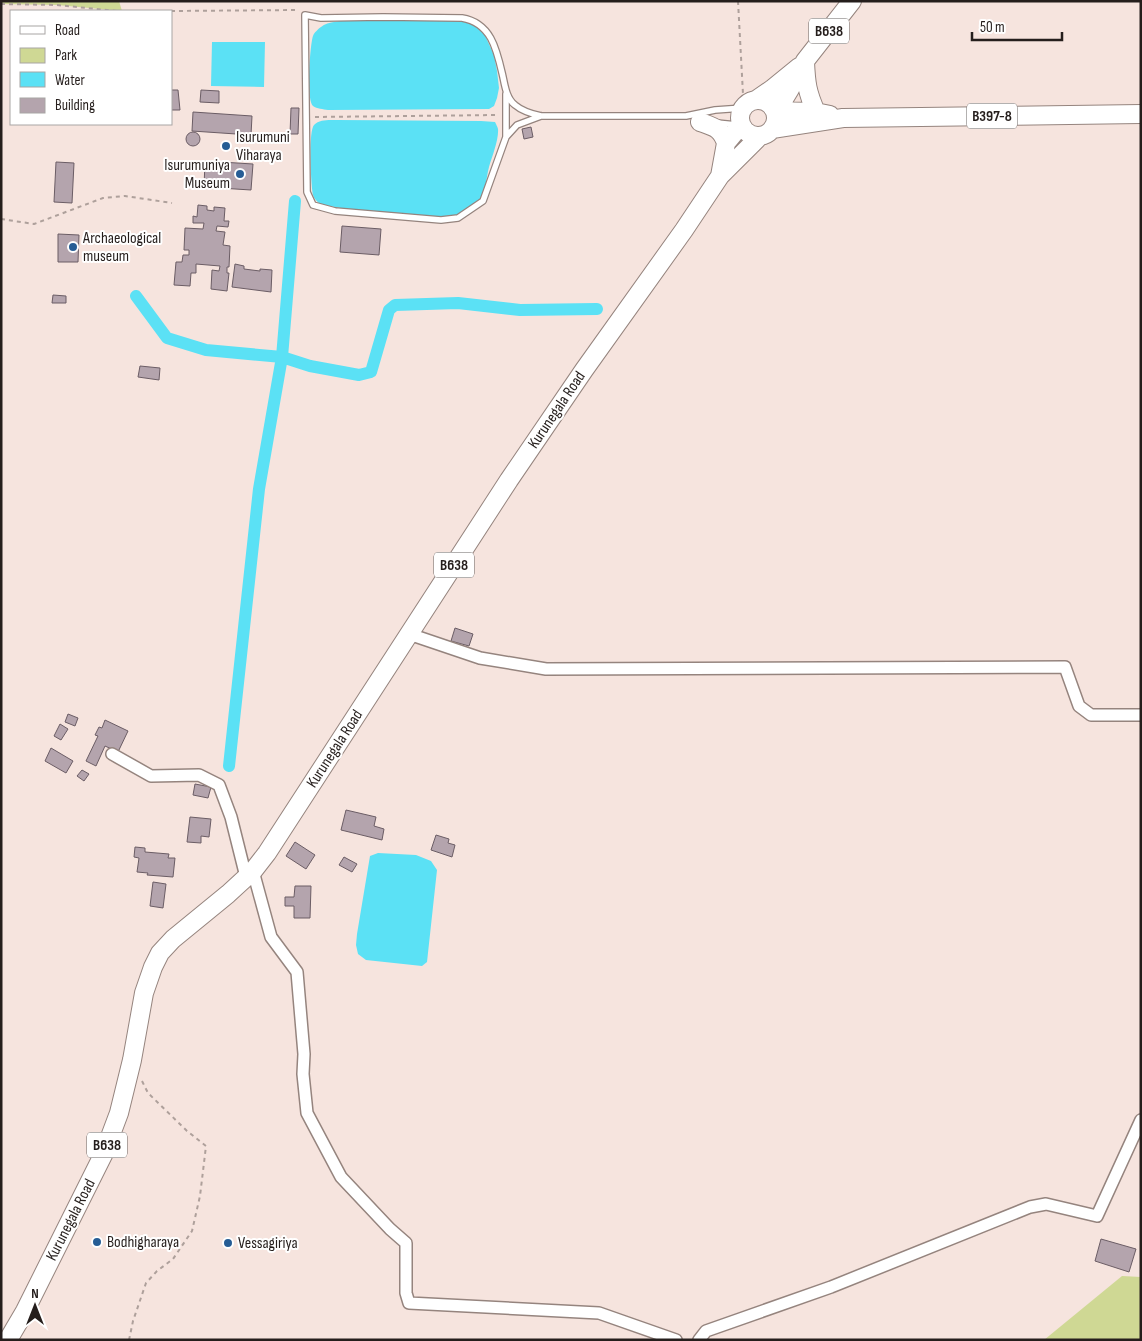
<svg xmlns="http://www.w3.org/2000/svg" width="1142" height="1341" font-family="'Sofia Sans Condensed',sans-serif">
<rect width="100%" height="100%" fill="#f6e4de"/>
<path fill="#cfd894" d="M1,1H119L122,11L57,5L1,4Z
M1122,1276L1141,1277V1340H1044Z"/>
<path fill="#5be1f5" d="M352,20H449L471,23L483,31L494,55L497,71L499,88L497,98L494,106L489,109L328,110C323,109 317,109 313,106C306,101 310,44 313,36C314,33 318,29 321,27C328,21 342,21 352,20Z
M212,42H265L264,87L211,86Z
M337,120L481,121L495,122C496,124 498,128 498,129C499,139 492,157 489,167C486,178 486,194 478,203C472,209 462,214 454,216C443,219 420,216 408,214C379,212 349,211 320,204C317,201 314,199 313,195C311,185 308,132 314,125C320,119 329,120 337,120Z
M378,853L416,855L431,861L437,870L427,962L422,966L366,960L358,954L356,945L357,934L370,856Z"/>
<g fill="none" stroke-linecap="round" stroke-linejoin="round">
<path stroke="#5be1f5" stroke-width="12" d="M136,296L167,338L206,350L282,357L310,366L359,375L371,372L389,310L395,305L458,303L520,310L597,309
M229,766L259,489L282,357L295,201"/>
</g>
<path fill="#b4a4ad" stroke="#6b5d65" d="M171,90H178L180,110H171Z
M201,90L219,91V103L200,102Z
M291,108H299L298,134H290Z
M193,112L252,116L251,135L192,131Z
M531,127L533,137L524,139L522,129Z
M186 139a7 7 0 1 1 14 0a7 7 0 1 1-14 0Z
M205,161L253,164L251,190L204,187Z
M56,162L74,163L72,203L54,202Z
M198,205L207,206V210L214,211V207L225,208L224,221H229L228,227L217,226L216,231L225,232L223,245L230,246L229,267H227V273H229L227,291L211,289L212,270L219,271L220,266L196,264V273H191L190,286L174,285L176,262H182L183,255H189V250H184L185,228L203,229L204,223H193V216L197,217Z
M342,226L381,229L379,255L340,252Z
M58,234L79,235L78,262H58Z
M235,264L244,266V269L260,271V269L272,270L271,292L232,287Z
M53,295L66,296V303H52Z
M140,366L160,368L159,380L138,377Z
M455,628L473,634L469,646L451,641Z
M68,714L78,718L75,726L65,722Z
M105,720L128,731L118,752L105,746L96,766L86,761L98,736L95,735L99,727L102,728Z
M60,724L68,729L61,740L54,736Z
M51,748L73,761L66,773L45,761Z
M82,770L89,774L84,781L77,776Z
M195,784L211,787L208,798L193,795Z
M346,810L376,817L374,826L384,829L382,840L341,830Z
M190,817L211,819L209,837L201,836V843L187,842Z
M436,835L449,839L448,843L455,845L452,857L431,850Z
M295,842L315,855L306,869L286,856Z
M135,847L145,848V852L169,854L168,858H175L173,877L147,875L148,873L137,872L139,858L134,857Z
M344,857L357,864L352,872L339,865Z
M153,882L166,884L163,908L150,906Z
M295,886H311L310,918H294V906H285V897H294Z
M1101,1239L1136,1249L1129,1272L1095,1261Z"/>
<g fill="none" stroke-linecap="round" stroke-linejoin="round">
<g stroke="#95847e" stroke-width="8">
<path id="service" d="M506,94V137
M541,116L517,125L506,137L483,201L458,218L441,220L335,211L313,205L307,192L305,15L321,18L383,17L462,18C492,23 497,51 503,77C505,87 507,99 515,105C522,111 532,114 541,116H686L715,110L743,108
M717,123L737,125"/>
</g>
<g stroke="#95847e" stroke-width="14">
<path id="minor" d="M409,634L480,658L546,669L1065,667L1079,706L1091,715H1141
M112,754L151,776L199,775L219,785L231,817L246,877
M253,871L271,937L297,972L304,1054L303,1074L307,1113L341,1177L390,1229L406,1243V1293L409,1303L599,1313L676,1340
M699,1340L706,1331L831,1287L1030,1207L1046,1204L1097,1216L1141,1120"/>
</g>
<g stroke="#95847e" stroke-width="20">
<path id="primary" d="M805,62C806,83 807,92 816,112
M740 118a18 18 0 1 1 36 0a18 18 0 1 1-36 0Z
M756,100L772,89L799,67
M776,112L790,89L805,61L852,1
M776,112C795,111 812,111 830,115
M700,122C714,127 721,128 726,143
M772,129L843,118L1141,114
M720,176L726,143L741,125
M8,1340L25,1311L104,1153L119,1113L132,1060L144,993L153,967L160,953L173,939L228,894L253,871L267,853L509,480L584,370L684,230L720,176L759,137"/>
</g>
<path stroke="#aea09b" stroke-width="2" stroke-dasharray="4 4" stroke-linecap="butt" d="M738,1L743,94
M1,4L57,5L117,11
M171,11L299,10
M315,117L498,115
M1,219L34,224L103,198L125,196L172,203
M129,1340L133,1321L146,1283L157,1271L173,1259L192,1231L200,1196L206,1146L187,1131L148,1093L142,1081"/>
<use href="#service" stroke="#fff" stroke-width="5.5"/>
<use href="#minor" stroke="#fff" stroke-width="11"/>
<use href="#primary" stroke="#fff" stroke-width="18"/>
</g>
<g fill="#265d95" stroke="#fff" stroke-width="2">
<circle cx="226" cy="146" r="5"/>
<circle cx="240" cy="174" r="5"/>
<circle cx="73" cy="247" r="5"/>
<circle cx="97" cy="1242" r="5"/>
<circle cx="228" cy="1243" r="5"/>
</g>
<g text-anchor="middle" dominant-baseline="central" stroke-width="4" stroke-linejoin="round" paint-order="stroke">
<g fill="#fff" stroke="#666260" stroke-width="1">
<rect x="809" y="18.5" width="40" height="25" rx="4"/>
<rect x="967" y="103.5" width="50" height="25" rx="4"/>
<rect x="434" y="552.5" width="40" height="25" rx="4"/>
<rect x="87" y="1132.5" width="40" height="25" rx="4"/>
</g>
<g font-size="15" font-weight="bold" fill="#251e1c">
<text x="829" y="31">B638</text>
<text x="992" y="116">B397-8</text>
<text x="454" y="565">B638</text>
<text x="107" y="1145">B638</text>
</g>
<g font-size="16" fill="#251e1c" stroke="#fff" text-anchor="start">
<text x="236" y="137">Isurumuni<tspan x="236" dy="18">Viharaya</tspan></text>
<text x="230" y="165" text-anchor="end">Isurumuniya<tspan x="230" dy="18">Museum</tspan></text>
<text x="83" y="238">Archaeological<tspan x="83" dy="18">museum</tspan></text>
<text x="107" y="1242">Bodhigharaya</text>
<text x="238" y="1243">Vessagiriya</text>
</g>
<g font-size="16" fill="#251e1c" stroke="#fff">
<text transform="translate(557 410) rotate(-56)">Kurunegala Road</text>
<text transform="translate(335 749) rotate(-57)">Kurunegala Road</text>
<text transform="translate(71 1220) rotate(-63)">Kurunegala Road</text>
</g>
</g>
<rect width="1142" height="1341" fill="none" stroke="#251e1c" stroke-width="5"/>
<rect x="10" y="10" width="162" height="115" fill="#ffffff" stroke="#a8a5a4"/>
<rect x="20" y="26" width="25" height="8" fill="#ffffff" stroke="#a8a5a4"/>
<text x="55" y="35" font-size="15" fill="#251e1c">Road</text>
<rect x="20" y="48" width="25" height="15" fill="#cfd894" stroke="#a8a5a4"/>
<text x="55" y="60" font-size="15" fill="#251e1c">Park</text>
<rect x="20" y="72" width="25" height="15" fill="#5be1f5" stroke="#a8a5a4"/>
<text x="55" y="85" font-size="15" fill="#251e1c">Water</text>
<rect x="20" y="98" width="25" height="15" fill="#b4a4ad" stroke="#a8a5a4"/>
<text x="55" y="110" font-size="15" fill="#251e1c">Building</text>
<g transform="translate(35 1306)" stroke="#ffffff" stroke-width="4" paint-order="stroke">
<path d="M0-4L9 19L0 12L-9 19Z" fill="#251e1c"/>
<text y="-8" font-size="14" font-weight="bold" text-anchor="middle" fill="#251e1c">N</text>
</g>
<path d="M972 32v8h90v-8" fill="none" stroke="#251e1c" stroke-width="2.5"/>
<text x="980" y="32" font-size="15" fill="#251e1c" stroke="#ffffff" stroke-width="4" paint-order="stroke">50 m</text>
</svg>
